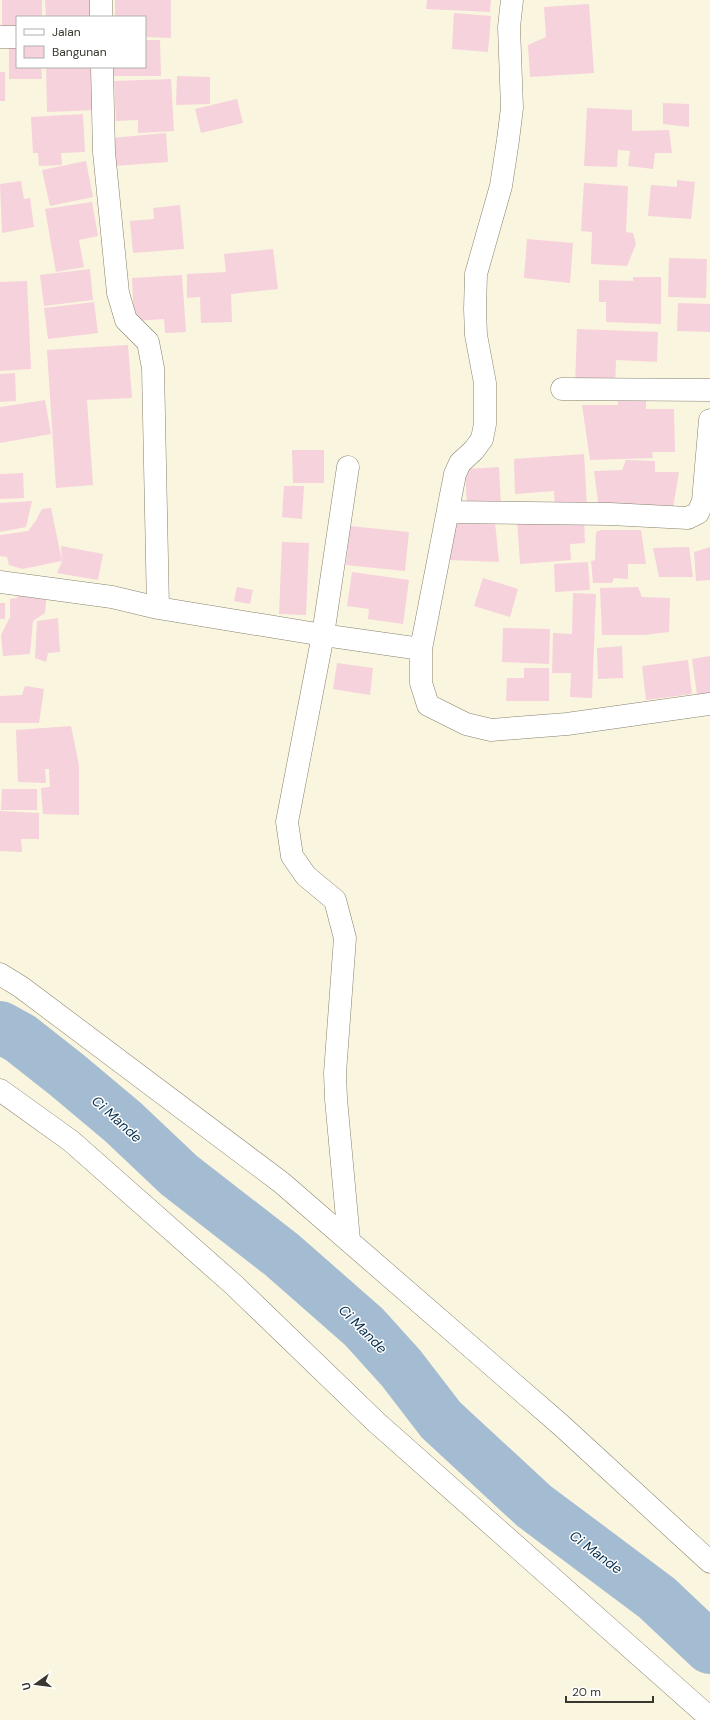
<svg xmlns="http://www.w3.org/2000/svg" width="710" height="1720" font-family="'DM Sans',sans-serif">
<rect width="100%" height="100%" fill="#faf5df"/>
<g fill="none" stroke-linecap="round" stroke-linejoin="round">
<path stroke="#a4bcd2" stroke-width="52" d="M0,1027L20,1038L67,1075L123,1122L179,1175L282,1255L364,1327L401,1368L441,1420L534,1506L657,1598L710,1648"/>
</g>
<path fill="#f6d2dc" d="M2,0H42V17H17V31L2,32Z
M45,0H95L96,17H46Z
M115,0H171V38L145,37V17H115Z
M427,0H491L490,12L426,9Z
M589,4L594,73L530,77L528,45L546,37L544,7Z
M454,13L491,16L488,52L452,49Z
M145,40H160L161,76H111V67H145Z
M17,45V67H41L42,79H9V46Z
M46,67H96L97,110L47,112Z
M0,72H5V101H0Z
M177,76L210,77V104L176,105Z
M171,79L174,131L138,133V120L116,121L114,81Z
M237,99L243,123L201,133L195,109Z
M663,103L689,104V127L663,124Z
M587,108L632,110V131L669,130L672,153H655L653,169L628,166L630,151L618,150L617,167L584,166Z
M83,114L85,152L61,153L62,165L39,166L38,153H33L31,117Z
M166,133L168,162L114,166L111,138Z
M86,161L93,197L50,206L42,170Z
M677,180L695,182L691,219L648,216L651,185L677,187Z
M21,181L24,199L30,198L34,227L2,233L0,184Z
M584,183L628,186L626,232L633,233L636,244L627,266L591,264L592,232L581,231Z
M92,202L98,236L79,240L84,267L56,272L45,209Z
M180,205L184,249L133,253L130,221L154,219L153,208Z
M527,239L573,243L570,283L524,278Z
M273,249L278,289L231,294L232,322L201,323L200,297L187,298V274L226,272L224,254Z
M669,258L707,259L706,298L668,297Z
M90,269L93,300L44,306L40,275Z
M182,275L186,332L165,333L164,319L134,321L132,278Z
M633,277H661V324L606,322V302H599V280L633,281Z
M27,281L31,369L0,371V282Z
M94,302L98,333L48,339L44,308Z
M678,303L710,304V332L677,331Z
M577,329L658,332L657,362L616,360L615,387L575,386Z
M128,345L132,398L87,400L93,485L56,488L47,350Z
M15,373L16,401L0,402V374Z
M617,393H646V409H674L675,452H652L653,458L590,460L582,405H618Z
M45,400L51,434L0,443V407Z
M292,450H324V483H293Z
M584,454L587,506L555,509L554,491L515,494L514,459Z
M626,460L655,461V472H679L672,514L599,509L594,471L622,470Z
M499,467L501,507L467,508L465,469Z
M23,473L24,498L0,499V474Z
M284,486H304L302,519L282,517Z
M32,501L26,527L0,532V503Z
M51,508L62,561L22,569L9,565L7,557L0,556V535L28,531L35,522L42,509Z
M584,518L585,543L570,544L571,560L520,564L517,520Z
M495,522L499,562L449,560V524Z
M350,526L409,532L405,571L346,565Z
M601,530H641L646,564H628V579L614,578L612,583H593L591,561L595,560L596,532Z
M282,542L309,543L306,615L279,614Z
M61,546L103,554L98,580L57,573L62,561Z
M689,547L693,577H659L653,548Z
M710,547V580L696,581L694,552Z
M588,562L590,590L555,592L554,564Z
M352,572L409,580L403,624L368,619L369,609L347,606Z
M483,578L518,589L510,617L474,606Z
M237,587L253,590L250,604L234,601Z
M638,587L642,597L670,598L669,632L644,635H602L600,588Z
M18,591H47L45,613L33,621L30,654L3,656L1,635L10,617V599L17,598Z
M573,593L596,594L592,698L570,697L571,673H552L553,633L572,634Z
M0,603H5V619H0Z
M58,618L60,652L48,653L46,662L35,658L37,621Z
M503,628L550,629L549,664L502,662Z
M622,646L623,678L598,679L597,648Z
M710,656V693L697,695L692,659Z
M688,660L692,694L646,700L642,666Z
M337,663L373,668L370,695L333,689Z
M524,668H549V701H506L507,678H524Z
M25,686L44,689L39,723H0V696L22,695Z
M71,726L79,765V815L43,814L41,788L50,787L49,769H45L46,783L18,782L16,730Z
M2,789H37V810H1Z
M0,811L39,813V839H21L22,852L0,851Z"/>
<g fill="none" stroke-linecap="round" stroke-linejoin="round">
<g stroke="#86826e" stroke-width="23">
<path id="street" d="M101,0V17
M512,0L509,27L512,108L508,140L501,186L476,274L475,309L476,335L485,383V424L482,439L474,450L460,463L455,474L421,649V683L428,705L466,724L491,730L567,724L710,704
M0,37H17
M102,67L104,152L118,293L126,320L148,342L153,368L158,608
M562,389L710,390
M348,467L323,635L287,822L292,856L306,876L335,900L345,938L335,1073L336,1099L349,1240
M448,512L610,514L688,518L698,513L703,501L710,420
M0,582L112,597L158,608L323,635L421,649
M0,974L21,987L282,1183L562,1426L710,1562
M0,1090L71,1141L234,1285L376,1422L710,1718"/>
</g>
<use href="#street" stroke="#fff" stroke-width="22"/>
</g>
<g text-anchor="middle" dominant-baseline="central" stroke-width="3" stroke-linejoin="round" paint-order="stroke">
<g font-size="14" font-style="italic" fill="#062f4e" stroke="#fff">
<text transform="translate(117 1119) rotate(42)">Ci Mande</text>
<text transform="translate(363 1329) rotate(45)">Ci Mande</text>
<text transform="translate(596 1552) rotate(37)">Ci Mande</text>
</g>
</g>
<rect x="16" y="16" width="130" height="52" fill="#ffffff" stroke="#afafab"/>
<rect x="24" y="29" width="20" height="6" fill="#ffffff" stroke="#afafab"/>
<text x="52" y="36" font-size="12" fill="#38362e">Jalan</text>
<rect x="24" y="46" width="20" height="12" fill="#f6d2dc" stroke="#afafab"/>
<text x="52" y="56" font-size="12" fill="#38362e">Bangunan</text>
<g transform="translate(36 1684) rotate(256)" stroke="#ffffff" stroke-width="3" paint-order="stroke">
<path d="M0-3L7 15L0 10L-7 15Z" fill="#38362e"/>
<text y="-6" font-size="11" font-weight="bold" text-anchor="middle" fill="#38362e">U</text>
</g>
<path d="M566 1696v6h87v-6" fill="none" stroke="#38362e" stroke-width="2"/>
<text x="572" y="1696" font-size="12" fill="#38362e" stroke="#ffffff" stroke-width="3" paint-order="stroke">20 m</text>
</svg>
